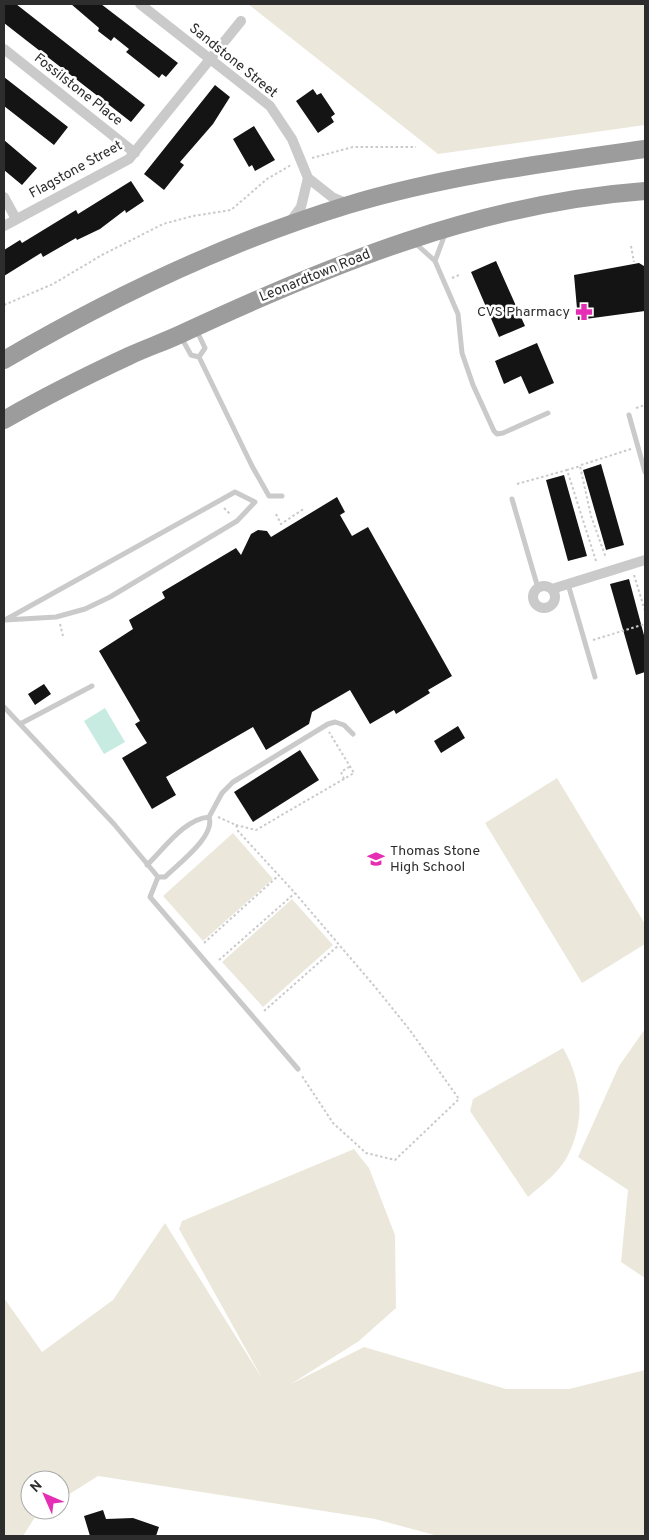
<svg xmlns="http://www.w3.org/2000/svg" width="649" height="1540" font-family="Overpass,sans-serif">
<rect width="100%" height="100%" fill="#fff"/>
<path fill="#ebe8db" d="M248,4H645V125L438,154Z
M557,778L645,924V944L582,983L485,823Z
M233,833L273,879L203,941L163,896Z
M292,899L333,945L263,1007L222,962Z
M645,1029V1278L621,1262L628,1190L578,1157L619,1066Z
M563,1048C583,1082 586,1123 566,1159C557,1174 541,1186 528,1197L470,1111L473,1099Z
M354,1149L369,1168L395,1235L396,1308L359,1341L291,1384L364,1347L506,1389H569L645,1370V1536H438L375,1519L98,1476L60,1500V1480H30V1510H44L37,1514L23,1536H4V1298L42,1352L113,1300L165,1223L263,1380L179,1229L182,1221Z"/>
<path fill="#c7ebe1" d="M105,708L125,742L104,754L84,721Z"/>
<path fill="#141414" d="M4,4H16L145,105L131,122L4,23Z
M71,4H101L178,63L166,77L162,74L159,78L126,52L129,49L114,37L111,41L98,31L99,28Z
M4,77L68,127L54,145L4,106Z
M215,85L230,97L213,124L180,162L184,165L164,190L144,174Z
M313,89L317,95L321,93L335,114L331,117L334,122L318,133L296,101Z
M254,126L275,160L255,171L252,165L249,167L233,139Z
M4,140L37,168L22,185L4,170Z
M131,181L144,201L126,213L125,210L100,229L77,240L76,238L43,257L41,253L4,276V250L20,240L22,243L76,210L78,214Z
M496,261L525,326L499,337L471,272Z
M639,263L644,266L645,270V311L578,320L574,275Z
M537,343L554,383L529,394L521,376L504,384L495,361Z
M601,464L624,545L606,550L583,470Z
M564,475L587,556L568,561L546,480Z
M337,497L345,512L340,515L352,536L368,527L452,676L428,690L430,693L396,714L394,710L370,724L350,690L312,712L309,724L266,750L253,727L166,777L176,795L152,809L122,758L147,743L135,724L140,721L99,651L133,629L129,620L165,598L162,592L236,548L241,555L251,534L258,530L267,531L271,537Z
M629,579L645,639V672L636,675L610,584Z
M44,684L51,694L35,705L28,694Z
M458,726L465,738L441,753L434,741Z
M300,750L319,780L253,822L234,792Z
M103,1510L106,1519L133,1518L159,1527L156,1536H90L84,1516Z"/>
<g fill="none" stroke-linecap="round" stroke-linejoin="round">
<path stroke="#cacaca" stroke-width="2" stroke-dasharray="2.5 2.5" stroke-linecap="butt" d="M312,158L353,147H416
M631,246L634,262
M452,278L459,275
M4,305L53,284L102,255L163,224L193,216L231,210L267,179L291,165
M636,408L645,405
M581,465L631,449
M517,484L567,470
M224,508L231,515
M276,514L281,524L305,508
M596,561L567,470L580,466L591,516L606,558
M634,575L645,611
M60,624L63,636
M593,640L645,624
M344,779L341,772L349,767
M218,817L236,825L238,831L295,893L376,988L409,1029L459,1099L395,1160L366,1153L333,1123L302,1076
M236,825L256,830L354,773L329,732
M204,943L278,876
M219,960L295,893
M264,1011L339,945"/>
<path stroke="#cacaca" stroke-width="5" d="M414,242L435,261L445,234
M435,261L458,314L462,353L473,385L494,431L497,434L503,433L548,413
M196,329L205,348L199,357
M181,337L191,355L199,357L252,466L269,496H282
M629,415L645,472
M512,499L538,588
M568,584L595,677
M4,619L5,620L56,617L85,609L110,597L237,521L255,502L235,492L5,620
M4,707L114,824L158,877H165C178,864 216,836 209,817
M20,724L92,686
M147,865C164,849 184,819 209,817L222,793L233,782L328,724L335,722L344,725L353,734
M158,877L150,897L298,1069"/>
<path stroke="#cacaca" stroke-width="10" d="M140,4L270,106L292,139L308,178
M4,49L135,153
M4,197L16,219
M290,222L301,207L308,178L332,197L348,204
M4,226L129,159L241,21
M533 597a11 11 0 1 1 22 0a11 11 0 1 1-22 0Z
M552,589L645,560"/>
<path stroke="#9c9c9c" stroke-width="18" d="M4,360C112,297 227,242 348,205C444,176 546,163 645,149
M4,420C44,397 86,376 129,356C146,348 164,342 181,334C329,265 480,203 645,191"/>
</g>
<defs>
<g id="pharmacy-bare" transform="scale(1.35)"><path d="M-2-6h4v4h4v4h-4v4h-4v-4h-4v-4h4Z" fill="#e62eb5" stroke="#fff" stroke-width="2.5" paint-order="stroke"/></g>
<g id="school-bare" transform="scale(1.35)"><path d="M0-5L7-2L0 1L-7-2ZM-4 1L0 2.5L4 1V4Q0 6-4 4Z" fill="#e62eb5" stroke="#fff" stroke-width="2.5" paint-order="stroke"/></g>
</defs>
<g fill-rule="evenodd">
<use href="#pharmacy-bare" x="584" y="312"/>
<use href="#school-bare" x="376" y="859"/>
</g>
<g text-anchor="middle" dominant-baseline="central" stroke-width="5" stroke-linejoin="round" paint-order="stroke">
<g font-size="14" fill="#2d2d2d" stroke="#fff">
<text transform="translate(233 61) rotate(39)">Sandstone Street</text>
<text transform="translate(78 90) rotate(38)">Fossilstone Place</text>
<text transform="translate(76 170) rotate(-29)">Flagstone Street</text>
<text transform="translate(315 276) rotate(-22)">Leonardtown Road</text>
</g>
<g font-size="14" fill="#2d2d2d" stroke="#fff" text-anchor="end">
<text x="570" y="312">CVS Pharmacy</text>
<text x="390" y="851" text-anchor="start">Thomas Stone<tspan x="390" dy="16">High School</tspan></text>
</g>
</g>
<rect width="649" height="1540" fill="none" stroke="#2d2d2d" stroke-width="10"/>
<g transform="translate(45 1495) rotate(315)"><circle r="24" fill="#ffffff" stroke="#ababab"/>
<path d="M0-4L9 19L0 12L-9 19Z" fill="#e62eb5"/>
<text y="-8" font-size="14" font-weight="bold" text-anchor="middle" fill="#2d2d2d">N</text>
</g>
</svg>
